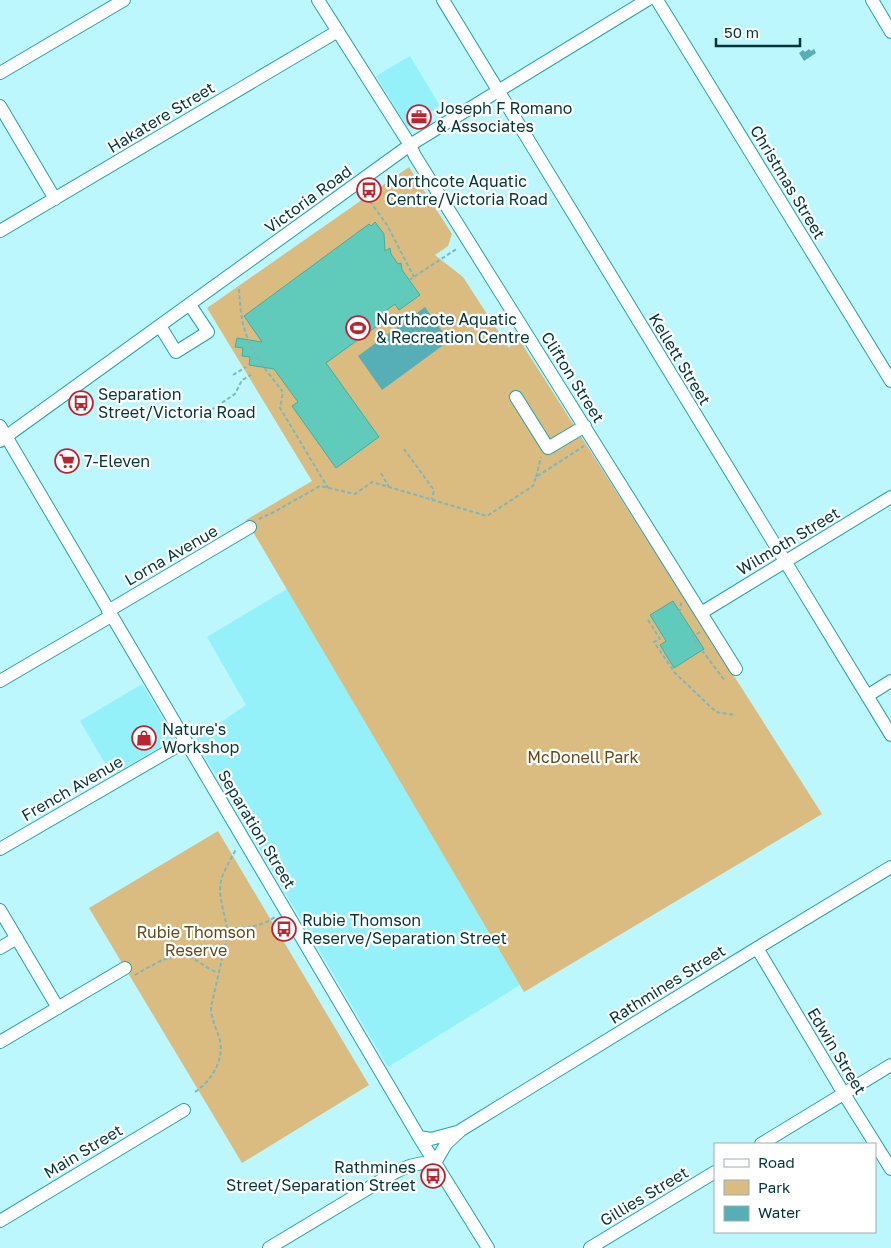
<svg xmlns="http://www.w3.org/2000/svg" width="891" height="1248" font-family="'Golos Text',sans-serif">
<rect width="100%" height="100%" fill="#bbf7fd"/>
<path fill="#95f1f9" d="M410,56L440,106L407,127L376,76Z
M287,589L520,985L388,1067L195,740L246,705L207,637Z
M142,684L175,738L112,775L80,721Z"/>
<path fill="#dbbc80" d="M409,167L452,234L448,246L435,255L463,277L509,348L517,336L822,814L524,992L246,520L312,481L207,308Z
M218,831L369,1085L242,1163L89,908Z"/>
<path fill="#56afb7" d="M809,49L811,51L814,49L816,53L804,61L799,53L803,50L805,52Z
M425,307L449,341L382,390L358,356Z"/>
<path fill="#60cabb" stroke="#41aea0" d="M375,222L384,234L385,251L390,248L391,254L398,264L401,263L402,270L420,295L399,310L395,304L380,315L384,321L326,363L379,437L336,468L292,406L298,402L274,369L249,365L250,357L242,356L243,348L235,347L237,338L262,342L244,316L369,224L371,226Z
M673,601L704,649L674,668L660,645L666,641L650,615Z"/>
<g fill="none" stroke-linecap="round" stroke-linejoin="round">
<g stroke="#279fa9" stroke-width="14">
<path id="minor" d="M318,0L410,145L415,156L736,669
M443,0L891,735
M657,0L891,381
M872,0L891,32
M0,73L124,0
M0,106L55,199
M0,231L338,31
M160,326L176,352L208,332L190,305
M516,397L548,448L585,426
M0,426L419,1137L488,1248
M0,441L410,145L647,0
M108,611L250,527
M701,613L891,497
M0,681L111,616
M867,696L891,681
M0,849L186,741
M0,910L58,1008
M0,948L17,938
M757,948L844,1094L891,1169
M0,1042L125,968
M419,1137L431,1139L457,1132
M761,1144L891,1065
M435,1163L446,1144L461,1130L757,948L891,867
M0,1221L184,1110
M269,1248L392,1174C407,1166 418,1162 435,1163
M590,1248L715,1172"/>
</g>
<path stroke="#7db7bc" stroke-width="2" stroke-dasharray="4 2.5" stroke-linecap="butt" d="M366,196L387,225L414,277
M409,280L458,248
M239,289C240,305 241,323 248,339C255,358 271,376 283,392L280,408L328,488
M233,375L246,367
M211,410L235,394L242,380L251,375
M404,449L434,490L432,499
M381,473L389,487
M536,477L541,457
M259,519L274,512L320,486L355,494L372,482L487,516L533,486L536,477L584,446
M678,612L680,610L681,603
M648,620L660,639L654,642L675,673L716,712L735,715
M700,632L692,637L725,681
M227,928C246,928 260,927 275,917
M135,975C147,968 171,953 185,956C196,958 206,968 216,972
M195,1092C211,1081 224,1061 220,1041C217,1029 211,1020 211,1007L227,937C228,918 217,899 221,881C224,869 231,860 236,849"/>
<use href="#minor" stroke="#fff" stroke-width="12"/>
</g>
<defs>
<g id="office-ring" transform="scale(1.25)"><circle r="9.5" fill="#fff" stroke="#b82731" stroke-width="1.5"/><path d="M-6-3h4V-5.5h4V-3h4V5H-6ZM-1-4.5V-3h2v-1.5ZM-6 0V1H6V0Z" fill="#b82731"/></g>
<g id="bus-ring" transform="scale(1.25)"><circle r="9.5" fill="#fff" stroke="#b82731" stroke-width="1.5"/><path d="M-5-6H5V4H4V6H2V4H-2V6H-4V4H-5ZM-3.5-4V0h7V-4ZM-3.5 1.2v1.5H-2V1.2ZM2 1.2v1.5H3.5V1.2Z" fill="#b82731"/></g>
<g id="stadium-ring" transform="scale(1.25)"><circle r="9.5" fill="#fff" stroke="#b82731" stroke-width="1.5"/><path d="M0-5a6.5 5 0 1 0 0 10a6.5 5 0 1 0 0-10ZM-3.5-1.8h7v3.6h-7Z" fill="#b82731"/></g>
<g id="supermarket-ring" transform="scale(1.25)"><circle r="9.5" fill="#fff" stroke="#b82731" stroke-width="1.5"/><path d="M-6-5.5h2.5l.6 2H6L4.5 2H-2.5L-4.4-4H-6ZM-1.5 3.2a1.3 1.3 0 1 0 .1 0ZM3 3.2a1.3 1.3 0 1 0 .1 0Z" fill="#b82731"/></g>
<g id="shop-ring" transform="scale(1.25)"><circle r="9.5" fill="#fff" stroke="#b82731" stroke-width="1.5"/><path d="M-5-2.5h2.3a2.7 3.5 0 0 1 5.4 0H5L5.5 6h-11ZM-1.5-2.5h3a1.5 2.3 0 0 0-3 0Z" fill="#b82731"/></g>
</defs>
<g fill-rule="evenodd">
<use href="#office-ring" x="419" y="117"/>
<use href="#bus-ring" x="369" y="190"/>
<use href="#stadium-ring" x="358" y="328"/>
<use href="#bus-ring" x="81" y="403"/>
<use href="#supermarket-ring" x="67" y="461"/>
<use href="#shop-ring" x="144" y="738"/>
<use href="#bus-ring" x="284" y="929"/>
<use href="#bus-ring" x="433" y="1176"/>
</g>
<g text-anchor="middle" dominant-baseline="central" stroke-width="4.5" stroke-linejoin="round" paint-order="stroke">
<g font-size="16" fill="#02363a" stroke="#fff" text-anchor="start">
<text x="436" y="108">Joseph F Romano<tspan x="436" dy="18">&amp; Associates</tspan></text>
<text x="386" y="181">Northcote Aquatic<tspan x="386" dy="18">Centre/Victoria Road</tspan></text>
<text x="376" y="319">Northcote Aquatic<tspan x="376" dy="18">&amp; Recreation Centre</tspan></text>
<text x="98" y="394">Separation<tspan x="98" dy="18">Street/Victoria Road</tspan></text>
<text x="84" y="461">7-Eleven</text>
<text x="162" y="729">Nature's<tspan x="162" dy="18">Workshop</tspan></text>
<text x="302" y="920">Rubie Thomson<tspan x="302" dy="18">Reserve/Separation Street</tspan></text>
<text x="416" y="1167" text-anchor="end">Rathmines<tspan x="416" dy="18">Street/Separation Street</tspan></text>
</g>
<g font-size="16" fill="#02363a" stroke="#fff">
<text transform="translate(161 117) rotate(-31)">Hakatere Street</text>
<text transform="translate(788 182) rotate(59)">Christmas Street</text>
<text transform="translate(308 199) rotate(-36)">Victoria Road</text>
<text transform="translate(680 359) rotate(59)">Kellett Street</text>
<text transform="translate(573 377) rotate(58)">Clifton Street</text>
<text transform="translate(788 541) rotate(-31)">Wilmoth Street</text>
<text transform="translate(171 555) rotate(-30)">Lorna Avenue</text>
<text transform="translate(72 788) rotate(-30)">French Avenue</text>
<text transform="translate(257 829) rotate(59)">Separation Street</text>
<text transform="translate(667 984) rotate(-32)">Rathmines Street</text>
<text transform="translate(837 1051) rotate(59)">Edwin Street</text>
<text transform="translate(83 1151) rotate(-31)">Main Street</text>
<text transform="translate(644 1196) rotate(-31)">Gillies Street</text>
</g>
<g font-size="16" fill="#614b1c" stroke="#fff">
<text x="583" y="757">McDonell Park</text>
<text x="196" y="932">Rubie Thomson<tspan x="196" dy="18">Reserve</tspan></text>
</g>
</g>
<rect x="714" y="1143" width="162" height="90" fill="#ffffff" stroke="#9aafb0"/>
<rect x="724" y="1159" width="25" height="8" fill="#ffffff" stroke="#9aafb0"/>
<text x="758" y="1168" font-size="15" fill="#02363a">Road</text>
<rect x="724" y="1180" width="25" height="15" fill="#dbbc80" stroke="#9aafb0"/>
<text x="758" y="1193" font-size="15" fill="#02363a">Park</text>
<rect x="724" y="1206" width="25" height="15" fill="#56afb7" stroke="#9aafb0"/>
<text x="758" y="1218" font-size="15" fill="#02363a">Water</text>
<path d="M716 38v8h84v-8" fill="none" stroke="#02363a" stroke-width="2.5"/>
<text x="724" y="38" font-size="15" fill="#02363a" stroke="#ffffff" stroke-width="4" paint-order="stroke">50 m</text>
</svg>
